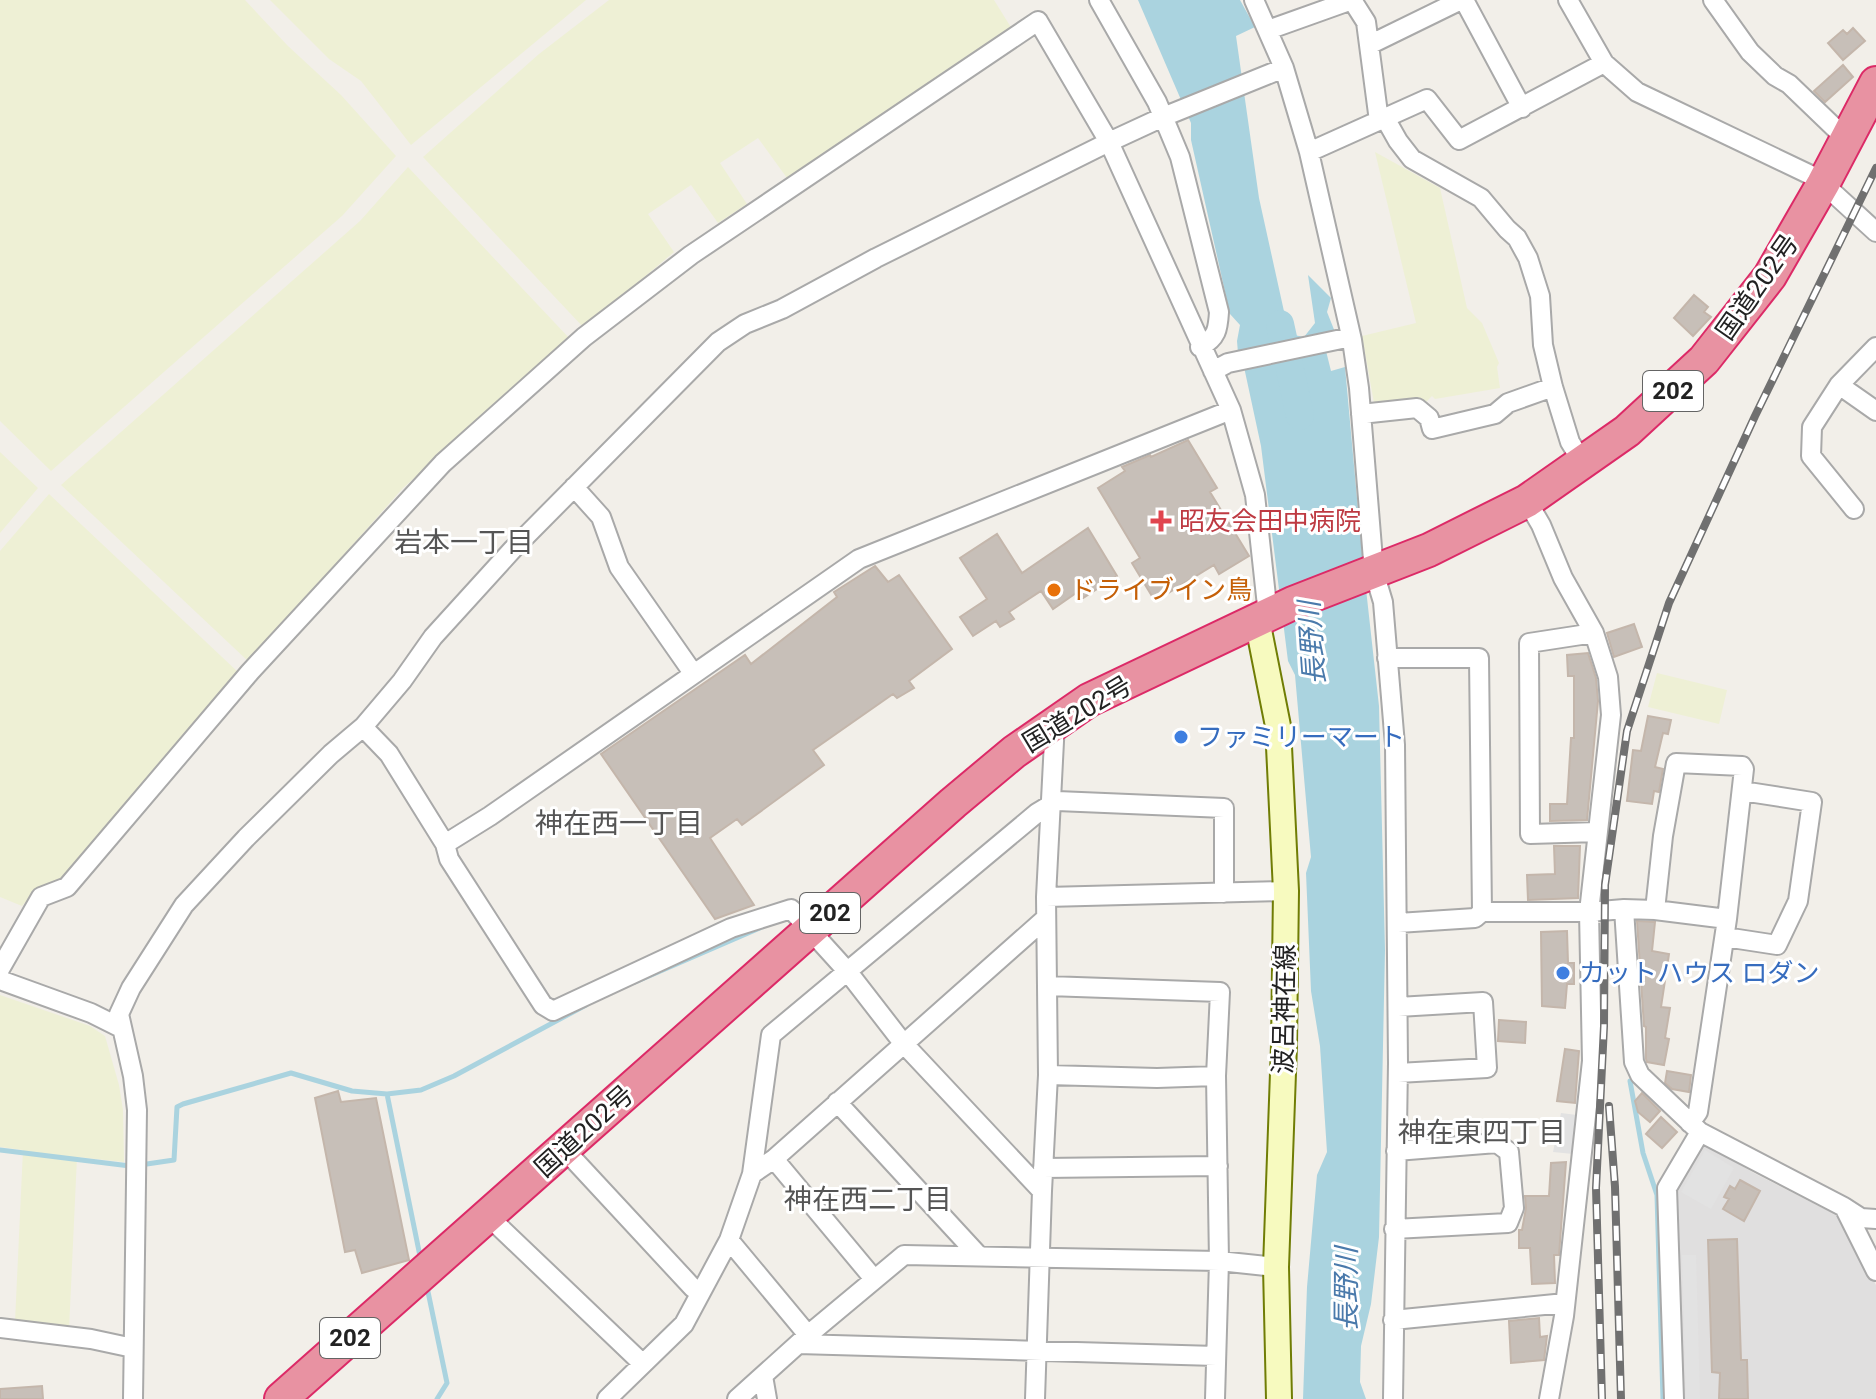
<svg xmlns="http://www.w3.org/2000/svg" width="1876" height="1399" font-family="Roboto,'Noto Sans JP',sans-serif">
<rect width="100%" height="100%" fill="#f2efe9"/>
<path fill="#e0dfdf" d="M1701,1142L1754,1173L1842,1218L1876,1285V1399H1683L1672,1185Z"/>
<path fill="#eef0d5" d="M0,0H245L288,46L341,95L396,156L342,216L51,471L0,421Z
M270,0H586L411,145L361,81L329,59Z
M609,0H994L1012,29L787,178L758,138L720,163L747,204L718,223L691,185L648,214L674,252L584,328L423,157L539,54Z
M1375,152L1440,188L1467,308L1482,323L1499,363L1497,367L1500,388L1435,399L1432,396L1425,403H1374L1362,336L1416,323Z
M408,167L571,340L403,488L249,662L61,485L360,221Z
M0,452L38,488L0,533Z
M49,494L239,673L62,882L36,891L22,906L0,897V551Z
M1657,673L1727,690L1719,724L1648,707Z
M0,995L90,1026L105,1036L119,1085L123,1110L124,1162L77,1157L69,1330L15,1322L23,1150L0,1147Z"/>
<path fill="#e2e2e2" d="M1561,1113L1577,1115L1573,1154L1553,1152Z
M1705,1150L1734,1168L1711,1209L1681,1192Z
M1682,1255H1696L1700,1399H1686Z"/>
<path fill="#aad3df" d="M1138,0H1240L1255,27L1236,36L1259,198L1289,334L1304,337L1315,323L1308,275L1331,298L1327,312L1335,332L1238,353L1237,341L1240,325L1230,314L1191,140V123Z
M1326,351L1331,371L1345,367L1362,553L1379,706L1385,950L1379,1237L1371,1304L1361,1346L1360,1382L1366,1399H1303L1307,1287L1317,1175L1327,1152L1320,1046L1311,991L1306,873L1311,857L1295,675L1288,661L1261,446L1244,367L1275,360L1280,381L1300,376L1298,357Z"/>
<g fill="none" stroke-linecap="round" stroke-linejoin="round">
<path stroke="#aad3df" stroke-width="5" d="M635,982L762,927
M1630,1081L1643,1153L1657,1195L1663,1399
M387,1094L421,1261
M0,1150L130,1166
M140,1165L174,1160L177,1107L183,1104L291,1073L352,1091L387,1094L421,1090L454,1076L586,1005
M427,1287L447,1383L437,1399"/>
<path stroke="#aad3df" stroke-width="28" d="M1280,324L1300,416"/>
</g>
<path fill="#c7bfb8" stroke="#c4b6ab" stroke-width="2" d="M1853,28L1865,41L1843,60L1828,43L1843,30L1847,34Z
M1843,65L1853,77L1825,102L1814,91Z
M1694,295L1708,307L1704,312L1711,317L1693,336L1674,318Z
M1188,440L1217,488L1210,492L1249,556L1219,574L1214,565L1155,601L1132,563L1140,558L1098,488L1125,471L1122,467L1150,455L1151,457Z
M1088,528L1117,576L1083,598L1079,591L1053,609L1041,591L1009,612L1014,619L1000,627L996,621L973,636L960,617L987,599L960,558L997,534L1022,573Z
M875,566L888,582L899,575L952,649L909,681L914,688L897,698L893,694L813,750L824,765L742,825L737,819L710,838L754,905L715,919L601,754L745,655L751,664L837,597L834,592Z
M1634,624L1642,647L1614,657L1607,633Z
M1588,653L1596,678L1598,701L1587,820L1550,821V804H1567L1571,738H1574V676H1568L1567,655Z
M1648,716L1671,720L1668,734L1663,733L1655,767L1663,769L1659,792L1654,791L1652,804L1627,801L1633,750L1641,751Z
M1554,846H1580L1578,898L1528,900L1527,875L1555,874Z
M1637,921L1655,922L1652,951L1669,954L1661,1007L1670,1008L1665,1038L1669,1039L1664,1065L1647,1062L1646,1059V1027L1644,1026Z
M1567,931L1568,963H1574V984H1567L1565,1008L1542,1006L1541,932Z
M1499,1020L1526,1022L1525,1043L1498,1041Z
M1565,1049L1579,1051L1575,1103L1557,1101Z
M1667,1071L1691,1075L1689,1092L1672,1089L1665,1083Z
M338,1091L341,1102L376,1098L409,1260L362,1273L355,1250L345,1252L315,1098Z
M1642,1093L1660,1111L1650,1122L1638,1112L1635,1101Z
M1661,1117L1677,1132L1662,1148L1646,1134Z
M1566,1162L1559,1255H1554L1555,1283L1532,1284L1530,1248H1519V1230H1522L1526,1208L1525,1196H1549L1551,1163Z
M1740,1180L1760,1191L1744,1221L1723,1209L1729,1199L1724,1197L1730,1186L1735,1189Z
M1737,1239L1741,1360H1747L1748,1399H1719L1720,1373L1712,1372L1708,1240Z
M1539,1318L1540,1337L1547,1336L1544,1360L1511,1363L1509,1321Z
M42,1386L43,1399H0V1389Z"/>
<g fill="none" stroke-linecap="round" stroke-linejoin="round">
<g stroke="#a9a9a9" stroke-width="22">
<path id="street" d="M1099,0L1157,102L1180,157L1219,312C1218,329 1217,338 1200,347
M1254,0L1284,68L1309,152L1352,340L1359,388L1374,572L1383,602L1395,745L1398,1063L1393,1399
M1352,0L1366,22L1379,121
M1464,0L1522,108
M1568,0L1604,63L1637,92L1817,178L1876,232
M1713,0L1750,52L1775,76L1789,84L1840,133L1848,137
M1268,30L1352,0
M1369,45L1461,0
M1385,118L1398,141L1412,159L1481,198L1507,229L1517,238L1528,258L1540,296L1543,345L1553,387L1570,442L1583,463
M1309,152L1427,99L1459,140L1604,63
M1213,371L1228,363L1351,337
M1839,385L1876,411
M1361,414L1417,408L1429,418L1432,429L1495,414L1508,403L1553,387
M574,487L601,517L619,567L693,673
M1527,501L1541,525L1563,578L1594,633L1608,677L1611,715L1589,912L1592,1061L1564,1316L1549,1399
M1854,509L1811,456L1812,427L1839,385L1876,347
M1594,633L1529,643L1530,834L1598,832
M1387,658H1479L1482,912
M363,727L389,754L445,844L490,816L859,559L1231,410
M445,844L449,859L543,1005L553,1011L731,928L791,909L848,972L903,1043L1042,1191L1035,1399
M1046,897L1286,891
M1624,909L1655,910L1727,919
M1655,910L1663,836L1676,763L1742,766L1744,769L1727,919L1698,1112L1690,1123
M1398,923L1475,918L1482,912H1589L1624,909L1634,1062L1640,1075L1700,1132L1844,1207L1876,1271
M1725,937L1777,945L1798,901L1812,802L1742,791
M0,969L41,897L67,887L250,672L443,463L584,337L691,255L1038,21L1109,142L1231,410L1255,495L1268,615
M0,980L91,1013L121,1028
M1048,986L1220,992L1216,1076L1219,1261L1215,1399
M1398,1073L1487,1068L1483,1002L1398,1007
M1048,1075L1157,1078L1216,1076
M837,1102L979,1256
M564,1149L693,1288L701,1292
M774,1159L874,1279
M1043,1168L1218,1166
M752,1174L774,1159L1046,918
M1042,1191L1048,1075L1046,897L1055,722
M1844,1207L1861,1218L1876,1219
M488,1216L643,1364
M1394,1229L1508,1223L1514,1208L1509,1152L1497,1143L1396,1151
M729,1240L808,1335
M1393,1320L1565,1303
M0,1328L91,1339L133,1348
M798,1344L1216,1356
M763,1376L767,1399
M133,1399L137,1110L133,1076L119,1014L131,988L184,905L246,838L331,754L363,727L402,681L433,637L513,549L718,342L745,324L782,309L876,258L1109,142L1163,117L1284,68
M607,1399L684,1324L729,1240L752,1174L771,1035L1037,813L1057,801L1224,808V893
M737,1399L808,1335L904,1255L1219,1261L1276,1267
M1674,1399L1667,1188L1700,1132"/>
</g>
<g stroke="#707d05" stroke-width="28">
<path id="secondary" d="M1257,620L1278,726L1286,891L1284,1045L1276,1267L1279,1399"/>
</g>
<g stroke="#dc2a67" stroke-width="36">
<path id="highway" d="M281,1399L953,803L1014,752L1089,700L1293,603L1429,550L1527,501L1627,431L1704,360L1770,276L1823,184L1876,83"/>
</g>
<use href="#street" stroke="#fff" stroke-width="18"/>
<use href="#secondary" stroke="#f7fabf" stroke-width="24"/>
<use href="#highway" stroke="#e892a2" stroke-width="32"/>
<g stroke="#707070" stroke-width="8">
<path id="rail" d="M1609,1106L1615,1187L1621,1399
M1602,1399L1596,1188L1604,1026L1605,885L1627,731L1669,603L1755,416L1876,168"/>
</g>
<use href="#rail" stroke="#fff" stroke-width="5" stroke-dasharray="15" stroke-linecap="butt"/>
</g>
<path fill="#e0444e" stroke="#fff" stroke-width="3" d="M1157 509h8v8h8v8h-8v8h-8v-8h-8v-8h8z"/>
<circle fill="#e8710a" stroke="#fff" stroke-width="3" cx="1054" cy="590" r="8"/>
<g fill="#3f7fe0" stroke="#fff" stroke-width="3">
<circle cx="1181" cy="737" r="8"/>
<circle cx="1563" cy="973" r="8"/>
</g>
<g text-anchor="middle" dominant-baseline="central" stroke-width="6" stroke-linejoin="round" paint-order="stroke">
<g fill="#fff" stroke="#646464" stroke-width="2">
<rect x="1643" y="371" width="60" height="40" rx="6"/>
<rect x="800" y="893" width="60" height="40" rx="6"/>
<rect x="320" y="1318" width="60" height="40" rx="6"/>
</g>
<g font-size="24" font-weight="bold" fill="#222">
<text x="1673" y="391">202</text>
<text x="830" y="913">202</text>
<text x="350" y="1338">202</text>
</g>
<g font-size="26" fill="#222" stroke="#fff">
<text transform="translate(1757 287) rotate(-55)">国道202号</text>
<text transform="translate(1077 714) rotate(-31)">国道202号</text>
<text transform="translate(1284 1009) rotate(-89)">波呂神在線</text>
<text transform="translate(584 1131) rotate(-42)">国道202号</text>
</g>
<g font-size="26" fill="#be3a42" stroke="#fff" text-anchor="start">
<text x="1179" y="521">昭友会田中病院</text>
</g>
<g font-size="26" fill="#c56008" stroke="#fff" text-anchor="start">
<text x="1070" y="590">ドライブイン鳥</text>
</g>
<g font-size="26" fill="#366cbe" stroke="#fff" text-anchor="start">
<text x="1197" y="737">ファミリーマート</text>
<text x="1579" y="973">カットハウス ロダン</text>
</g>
<g font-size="28" fill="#555" stroke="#fff">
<text x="464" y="542">岩本一丁目</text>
<text x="619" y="823">神在西一丁目</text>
<text x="1482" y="1132">神在東四丁目</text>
<text x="868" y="1199">神在西二丁目</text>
</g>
<g font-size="28" font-style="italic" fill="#4a7aab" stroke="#fff">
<text transform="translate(1312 643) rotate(-94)">長野川</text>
<text transform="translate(1346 1289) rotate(-90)">長野川</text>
</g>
</g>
</svg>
